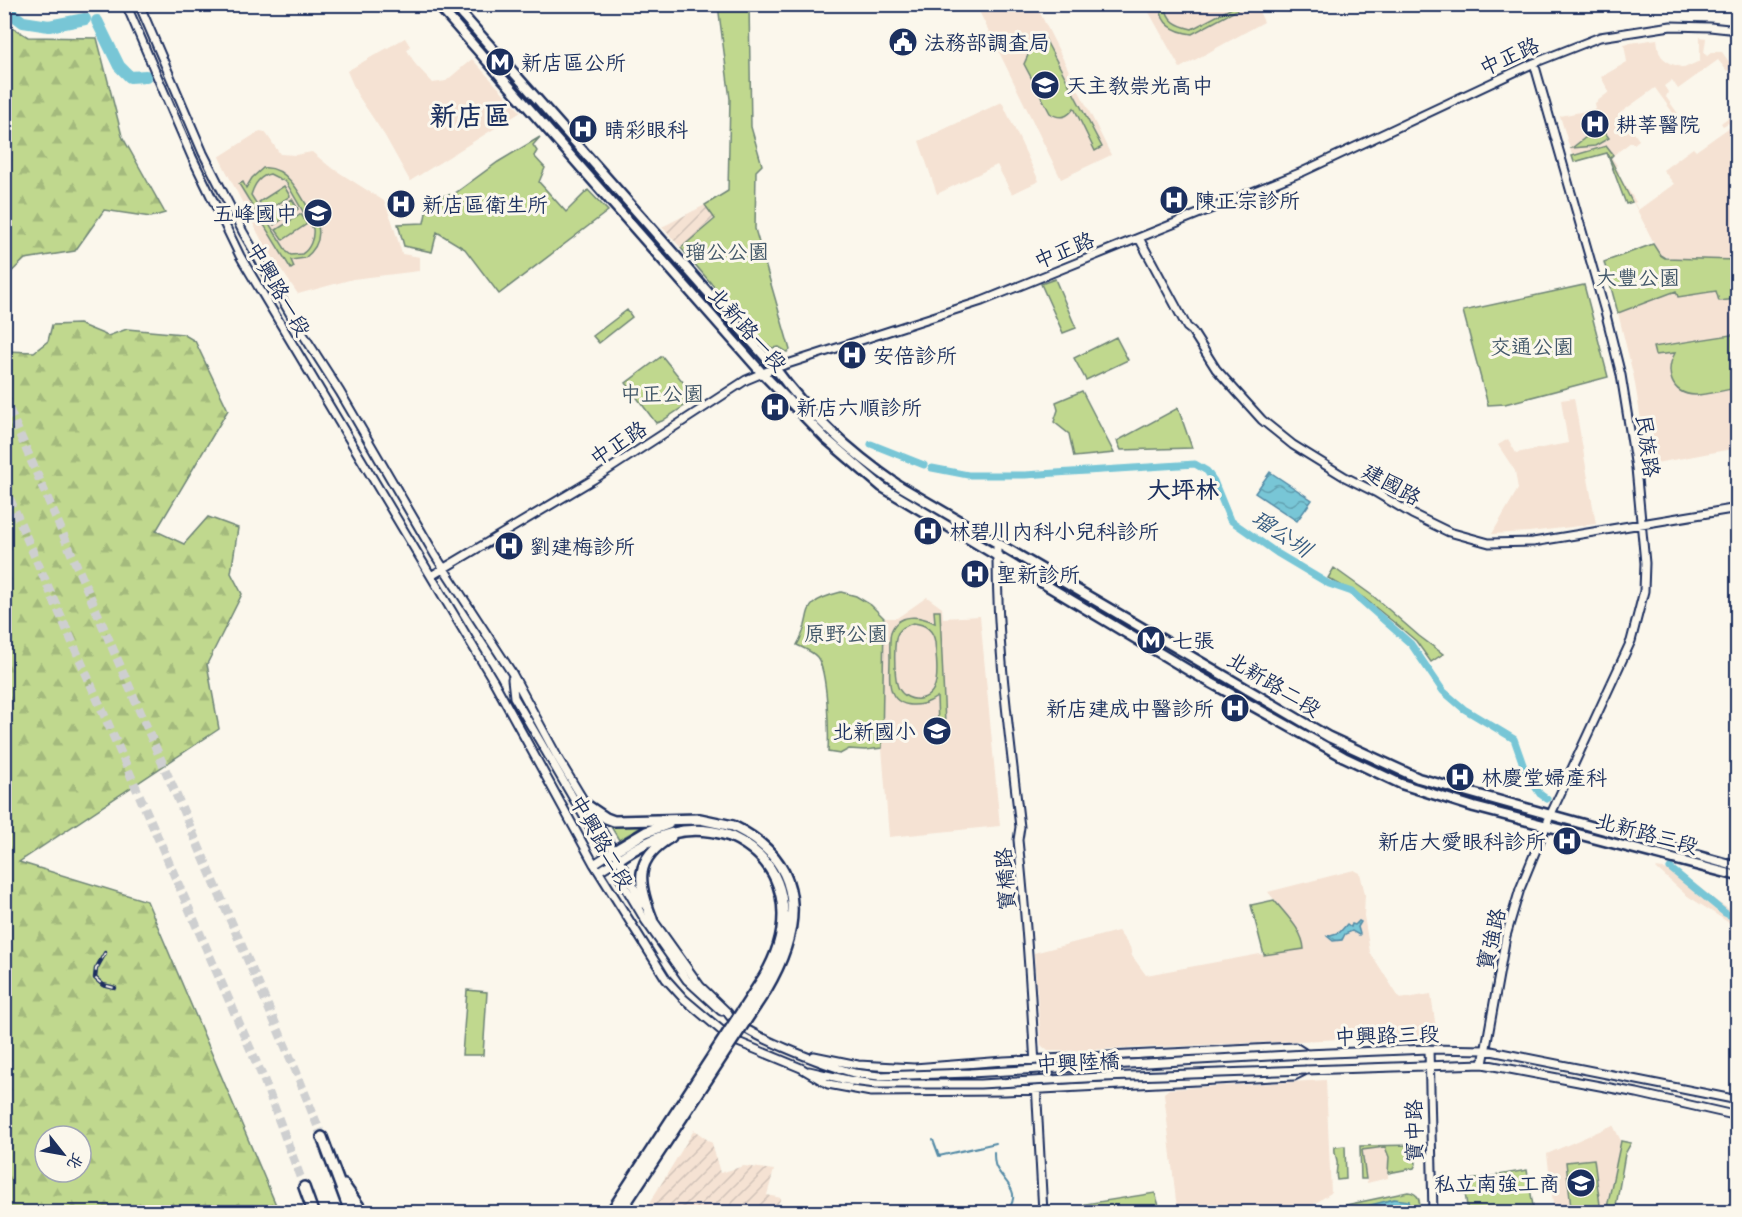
<svg xmlns="http://www.w3.org/2000/svg" width="1742" height="1217" font-family="'Patrick Hand','LXGW WenKai TC',sans-serif">
<defs>
<pattern id="industrial-furrows" width="10" height="10" patternUnits="userSpaceOnUse" patternTransform="scale(1.5)"><rect width="10" height="10" fill="#f5e2d3"/><path d="M-1 1l2-2M0 10L10 0M9 11l2-2" fill="none" stroke="#d1c2b8"/></pattern>
<pattern id="forest-firs" width="22" height="20" patternUnits="userSpaceOnUse" patternTransform="scale(1.5)"><rect width="22" height="20" fill="#c0d88e"/><path d="M5 1l3.5 6h-7zM16 11l3.5 6h-7z" fill="#a4ba7d"/></pattern>
<pattern id="water-waves" width="16" height="10" patternUnits="userSpaceOnUse" patternTransform="scale(1.5)"><rect width="16" height="10" fill="#78c6d6"/><path d="M0 5q4-4 8 0t8 0" fill="none" stroke="#62a1b1"/></pattern>
</defs>
<rect width="100%" height="100%" fill="#fbf7ec"/>
<filter id="ink" filterUnits="userSpaceOnUse"><feTurbulence type="fractalNoise" baseFrequency=".0167" numOctaves="2"/><feDisplacementMap in="SourceGraphic" scale="12" xChannelSelector="R" yChannelSelector="G"/><feConvolveMatrix kernelMatrix="1 2 1 2 8 2 1 2 1" color-interpolation-filters="sRGB"/></filter>
<g filter="url(#ink)">
<path fill="#f5e2d3" d="M976,5H1036L1111,155L1061,179Z
M1145,5H1256L1264,22L1180,68Z
M1700,37L1706,38L1704,53L1707,56L1712,52H1722L1737,73V87L1730,76L1731,74L1729,70L1727,71L1718,60L1678,89L1672,80L1664,86L1668,92L1666,97L1687,126L1684,128L1655,88L1620,113L1639,140L1634,144L1631,142L1611,157L1617,165L1615,167L1620,173L1618,174L1636,202L1634,203L1638,210L1674,184L1663,170L1693,148L1696,151L1730,127L1728,123L1723,126L1721,123L1737,111V260L1673,259L1660,255L1633,202L1626,204L1607,153L1574,162L1560,116L1596,109L1595,103L1609,92L1601,77L1627,62L1624,44L1657,39L1659,52L1662,57L1669,63L1684,68L1700,61Z
M405,38L410,46L407,50L416,65L433,83L446,81L472,59L521,112L410,181L385,136L357,94L347,71Z
M1002,102L1039,181L1012,194L997,165L937,194L919,141Z
M260,131L265,132L280,154L295,155L312,152L329,166L384,201L392,221L402,254L420,257L419,271L353,279L298,294L263,243L219,157Z
M1677,291L1678,297L1716,291L1719,301L1737,299V448L1651,464L1648,462L1634,378L1618,313Z
M1574,398L1596,524L1529,532L1492,534L1518,489L1515,471L1498,445L1508,439L1516,453L1568,443L1561,400Z
M927,597L942,608L943,618L980,616L1000,826L889,837L882,748L884,618H897Z
M1656,868L1679,871L1719,903L1737,914V928L1686,895Z
M1354,870L1360,873L1365,894L1364,916L1370,952L1400,999L1431,994L1437,1035L1065,1051H1048L1041,1045L1034,953L1118,931L1130,947L1132,956L1146,975L1260,954L1264,955L1295,925L1268,892Z
M1326,1080L1331,1193L1302,1212H1182L1176,1201L1164,1093L1169,1089Z
M1613,1125L1621,1141L1605,1212H1554L1547,1154Z
M1386,1146L1389,1156L1388,1178L1367,1183L1362,1150Z"/>
<path fill="url(#industrial-furrows)" d="M705,205L715,218L681,248L662,227Z
M694,1130L712,1143L720,1173L744,1166L774,1170L767,1195L781,1198L774,1212H644Z"/>
<path fill="#c0d88e" stroke="#6e8476" stroke-width="1.5" fill-rule="evenodd" d="M718,5H749L751,127L762,165L756,171L755,229L790,350L787,352L779,347L772,348L761,342L681,248L715,219L705,205L728,191L730,99Z
M1161,5H1166C1166,21 1178,26 1192,29L1232,8L1234,5H1241L1237,10L1192,34C1175,32 1159,24 1161,5Z
M1045,39L1102,147L1095,151L1074,108C1068,117 1060,120 1050,113L1024,64L1030,51L1043,48L1040,41Z
M1600,126L1609,138L1595,146L1572,148Z
M540,137L533,145L537,151L534,156L545,168L539,182L566,212L588,190L608,211L499,294L465,249L437,232L432,252L404,246L398,224L424,223L429,198L454,194L498,162Z
M1606,146L1613,155L1610,158L1632,202L1626,204L1607,153L1574,162L1572,156Z
M263,168C291,165 306,206 318,226C321,239 315,250 305,258L291,260L294,267L291,269L239,184L243,182L246,188L252,178ZM270,174L286,182L313,229C314,238 310,249 302,254L291,255L287,252L251,195C254,185 259,176 270,174Z
M284,186L290,196L266,212L259,202Z
M292,199L298,209L274,225L268,215Z
M301,214L307,224L283,240L276,230Z
M1653,244L1660,255L1665,258L1737,260V299L1719,301L1716,291L1678,297L1676,291L1618,313L1604,262Z
M1055,279L1076,328L1063,333L1041,284Z
M1584,285L1608,377L1505,404L1488,405L1463,311Z
M627,310L632,317L599,343L593,336Z
M1737,334V388C1724,390 1708,395 1695,395C1670,394 1665,371 1675,353L1655,355L1653,347Z
M1116,337L1128,360L1086,380L1074,358Z
M662,356L696,398L662,421L656,423L626,383Z
M1082,391L1114,453L1074,457L1069,434L1054,422L1058,410L1056,402Z
M1178,408L1192,448L1121,450L1117,441Z
M1334,568L1373,596L1419,636L1443,654L1431,662L1416,641L1402,629L1364,598L1328,578Z
M841,592L856,596L871,605L884,618L882,748L865,750L849,749L840,754L828,752C829,733 828,671 817,657C813,652 803,648 797,645C816,613 794,604 841,592Z
M934,611H940L945,724L938,725L937,697C921,709 893,710 890,684C889,676 890,668 890,660C890,652 889,640 891,632C898,612 921,616 935,623ZM913,623C925,624 933,629 935,642C936,660 944,696 919,699C911,700 903,696 899,689C894,681 893,641 898,633C901,628 907,625 913,623Z
M610,825L643,826L619,840Z
M1274,900C1285,914 1303,930 1304,949L1264,955L1251,905Z
M467,990L487,992L483,1055H462Z
M1621,1141L1631,1143L1625,1154L1615,1212H1606Z
M1415,1145L1416,1164L1414,1168L1388,1173L1389,1157L1385,1147L1362,1150L1366,1179H1361L1360,1146Z
M1345,1146L1346,1179L1337,1180C1335,1171 1338,1168 1337,1161C1336,1155 1334,1153 1335,1147Z
M1594,1159L1600,1205L1571,1208L1566,1162Z
M1527,1170L1534,1212H1468L1463,1181Z
M1408,1192C1420,1193 1420,1202 1420,1212H1332L1346,1205Z
M1155,1193L1161,1212H1087L1085,1204Z"/>
<path fill="url(#forest-firs)" stroke="#6e8476" stroke-width="1.5" fill-rule="evenodd" d="M5,23L28,37L97,38L122,136L165,213L151,217L104,210L75,251L25,259L5,278L7,305L11,316L8,322L5,323Z
M79,324L108,336L127,329L183,334L195,341L228,410L156,531L184,544L208,517L238,528L231,573L242,594L207,664L219,729L19,862L147,901L279,1212H5V351L34,352L48,341L52,325ZM45,1136H81V1172H45Z"/>
<path fill="url(#water-waves)" stroke="#538aa6" stroke-width="1.5" d="M1270,472L1312,500L1297,521L1255,493Z
M1359,921L1361,922L1358,927L1360,934L1359,935L1352,931L1345,934L1342,940L1333,941L1327,936L1340,932L1347,924L1351,927L1352,924L1355,925Z
M1394,1199L1409,1201L1411,1212H1350L1359,1208Z"/>
<g fill="none" stroke-linecap="round" stroke-linejoin="round">
<path stroke="#538aa6" stroke-width="2" d="M933,1140L939,1156L996,1143
M994,1152C994,1157 994,1163 996,1167C1004,1183 1024,1192 1006,1212
M968,1212L971,1208L1002,1212"/>
<path stroke="#78c6d6" stroke-width="7" d="M871,444L924,465
M932,468L968,475H1025L1195,464L1207,471L1214,481L1230,520L1277,553L1329,584L1352,592L1411,644L1443,691L1464,709L1514,739L1526,773L1540,794L1547,799
M1670,868L1725,913L1738,919"/>
<path stroke="#78c6d6" stroke-width="12" d="M4,8L23,22L49,26L85,19
M97,21L119,66L130,77L146,76"/>
<path stroke="#cecfd0" stroke-width="7" stroke-dasharray="7 3.5" stroke-linecap="butt" d="M599,842L620,878"/>
<path stroke="#cecfd0" stroke-width="9" stroke-dasharray="9 4.5" stroke-linecap="butt" d="M4,398L296,1071L322,1137
M4,486L264,1080L304,1187"/>
<g stroke="#1b2f5e" stroke-width="11">
<path id="minor" d="M126,4L192,157L240,256L493,680L594,864L666,979L684,999L722,1031L738,1042L801,1068L828,1084L871,1092L1005,1091L1294,1076L1306,1070L1483,1064L1637,1093L1738,1116
M139,4L203,153L243,232L292,317L340,392L435,555L512,673L558,758L614,851L643,904
M1139,238L1187,327L1192,331L1216,369L1262,420L1293,445L1345,477L1375,492L1412,514L1449,532L1489,543L1533,542L1738,508
M997,544C996,638 1009,733 1020,827L1018,840C1031,964 1036,1088 1043,1212
M431,576L594,479L746,380L775,368L982,301L1302,172L1534,63L1600,37L1671,26L1710,27L1738,30
M512,679L514,697L599,842
M594,864L614,851
M599,871L619,859
M620,878L645,920L687,980L721,1011
M650,916L700,986L728,1013C734,1032 832,1067 854,1073
M1429,1049L1433,1212
M814,1056L858,1065L914,1068L1004,1061L1295,1047L1306,1054L1429,1049L1486,1050L1738,1100
M1004,1061L1005,1088
M1483,1064L1506,936L1520,889L1550,816L1631,641L1644,591L1645,563L1636,468L1621,375L1606,315L1534,63
M809,1071L852,1081"/>
</g>
<g stroke="#1b2f5e" stroke-width="13">
<path id="major" d="M437,4L762,373L825,438L882,487L1188,670L1344,757L1401,784L1474,807L1738,876
M453,4L775,368C809,415 850,452 898,485L1329,737L1418,778L1738,867"/>
</g>
<g stroke="#1b2f5e" stroke-width="14">
<path id="highway" d="M588,806L606,818L614,821L700,819L733,826
M614,851L646,832L668,824
M619,859C655,835 686,822 730,836
M652,919C638,883 633,859 671,837
M322,1137L350,1212
M344,1185L363,1212
M304,1187L313,1212"/>
</g>
<use href="#minor" stroke="#fbf7ec" stroke-width="7"/>
<use href="#major" stroke="#fbf7ec" stroke-width="8"/>
<use href="#highway" stroke="#fbf7ec" stroke-width="9"/>
<g stroke="#1b2f5e" stroke-width="4.5">
<path id="rail" d="M105,953L96,969L95,978L103,985L115,988"/>
</g>
<use href="#rail" stroke="#fbf7ec" stroke-width="2" stroke-dasharray="7" stroke-linecap="butt"/>
<g stroke="#1b2f5e" stroke-width="11" stroke-linecap="butt">
<path id="minor-bridge" d="M854,1073L879,1076L970,1073L1306,1054
M852,1081L876,1084H980L1103,1077L1306,1070"/>
</g>
<g stroke="#1b2f5e" stroke-width="14" stroke-linecap="butt">
<path id="highway-bridge" d="M613,1209L764,977C796,923 789,863 730,836
M620,1212L766,990C803,927 808,863 733,826"/>
</g>
<use href="#minor-bridge" stroke="#fbf7ec" stroke-width="7"/>
<use href="#highway-bridge" stroke="#fbf7ec" stroke-width="9"/>
</g>
</g>
<defs>
<g id="civic-disc" transform="scale(1.5)"><circle r="9.5" fill="#1b2f5e" stroke="#fbf7ec"/><path d="M-.6-6.5H3V-4.5H.6V-3L4-1V1h2V6H-6V1h2V-1L-.6-3ZM-1.2 2.5V6h2.4V2.5Z" fill="#fff"/></g>
<g id="metro-disc" transform="scale(1.5)"><circle r="9.5" fill="#1b2f5e" stroke="#fbf7ec"/><path d="M-5.5 5V-5H-3L0 0L3-5H5.5V5H3V-.5L0 4L-3-.5V5Z" fill="#fff"/></g>
<g id="school-disc" transform="scale(1.5)"><circle r="9.5" fill="#1b2f5e" stroke="#fbf7ec"/><path d="M0-5L7-2L0 1L-7-2ZM-4 1L0 2.5L4 1V4Q0 6-4 4Z" fill="#fff"/></g>
<g id="hospital-disc" transform="scale(1.5)"><circle r="9.5" fill="#1b2f5e" stroke="#fbf7ec"/><path d="M-5-5h3v3.5h4V-5h3V5h-3V1.5h-4V5h-3Z" fill="#fff"/></g>
</defs>
<g fill-rule="evenodd">
<use href="#civic-disc" x="903" y="42"/>
<use href="#metro-disc" x="500" y="62"/>
<use href="#school-disc" x="1045" y="85"/>
<use href="#hospital-disc" x="1595" y="124"/>
<use href="#hospital-disc" x="583" y="129"/>
<use href="#hospital-disc" x="1174" y="200"/>
<use href="#hospital-disc" x="401" y="204"/>
<use href="#school-disc" x="318" y="213"/>
<use href="#hospital-disc" x="852" y="355"/>
<use href="#hospital-disc" x="775" y="407"/>
<use href="#hospital-disc" x="928" y="531"/>
<use href="#hospital-disc" x="509" y="546"/>
<use href="#hospital-disc" x="975" y="574"/>
<use href="#metro-disc" x="1151" y="640"/>
<use href="#hospital-disc" x="1235" y="708"/>
<use href="#school-disc" x="937" y="731"/>
<use href="#hospital-disc" x="1460" y="777"/>
<use href="#hospital-disc" x="1567" y="841"/>
<use href="#school-disc" x="1581" y="1183"/>
</g>
<g text-anchor="middle" dominant-baseline="central" stroke-width="6" stroke-linejoin="round" paint-order="stroke">
<g font-size="21" fill="#1b2f5e" stroke="#fbf7ec" text-anchor="start">
<text x="924" y="42">法務部調查局</text>
<text x="521" y="62">新店區公所</text>
<text x="1066" y="85">天主教崇光高中</text>
<text x="1616" y="124">耕莘醫院</text>
<text x="604" y="129">睛彩眼科</text>
<text x="1195" y="200">陳正宗診所</text>
<text x="422" y="204">新店區衛生所</text>
<text x="297" y="213" text-anchor="end">五峰國中</text>
<text x="873" y="355">安倍診所</text>
<text x="796" y="407">新店六順診所</text>
<text x="949" y="531">林碧川內科小兒科診所</text>
<text x="530" y="546">劉建梅診所</text>
<text x="996" y="574">聖新診所</text>
<text x="1172" y="640">七張</text>
<text x="1214" y="708" text-anchor="end">新店建成中醫診所</text>
<text x="916" y="731" text-anchor="end">北新國小</text>
<text x="1481" y="777">林慶堂婦產科</text>
<text x="1546" y="841" text-anchor="end">新店大愛眼科診所</text>
<text x="1560" y="1183" text-anchor="end">私立南強工商</text>
</g>
<g font-size="21" fill="#1b2f5e" stroke="#fbf7ec">
<text transform="translate(1509 56) rotate(-24)">中正路</text>
<text transform="translate(1064 250) rotate(-22)">中正路</text>
<text transform="translate(279 289) rotate(60)">中興路一段</text>
<text transform="translate(748 329) rotate(48)">北新路一段</text>
<text transform="translate(618 443) rotate(-33)">中正路</text>
<text transform="translate(1648 446) rotate(82)">民族路</text>
<text transform="translate(1392 484) rotate(29)">建國路</text>
<text transform="translate(1274 684) rotate(31)">北新路二段</text>
<text transform="translate(1647 833) rotate(15)">北新路三段</text>
<text transform="translate(602 842) rotate(60)">中興路二段</text>
<text transform="translate(1005 879) rotate(-94)">寶橋路</text>
<text transform="translate(1491 939) rotate(-77)">寶強路</text>
<text transform="translate(1387 1035) rotate(-2)">中興路三段</text>
<text transform="translate(1078 1062) rotate(-3)">中興陸橋</text>
<text transform="translate(1414 1131) rotate(-91)">寶中路</text>
</g>
<g font-size="21" fill="#44596a" stroke="#fbf7ec">
<text x="727" y="251">瑠公公園</text>
<text x="1638" y="277">大豐公園</text>
<text x="1532" y="346">交通公園</text>
<text x="662" y="393">中正公園</text>
<text x="846" y="633">原野公園</text>
</g>
<g font-size="22" font-style="italic" fill="#375c82" stroke="#fbf7ec">
<text transform="translate(1282 533) rotate(33)">瑠公圳</text>
</g>
<g font-size="24" font-weight="bold" fill="#1b2f5e" stroke="#fbf7ec">
<text x="1183" y="489">大坪林</text>
</g>
<g font-size="27" font-weight="bold" fill="#1b2f5e" stroke="#fbf7ec">
<text x="470" y="115">新店區</text>
</g>
</g>
<rect width="1742" height="1217" fill="none" stroke="#fbf7ec" stroke-width="24"/>
<rect x="12" y="12" width="1718" height="1193" fill="none" stroke="#1b2f5e" stroke-width="2" filter="url(#ink)"/>
<g transform="translate(63 1154) rotate(121)"><circle r="28" fill="#fbf7ec" stroke="#a1a7b3" stroke-width="1.5"/>
<path d="M0-4.5L10 22L0 15L-10 22Z" fill="#1b2f5e"/>
<text y="-9" font-size="16" font-weight="bold" text-anchor="middle" fill="#1b2f5e">北</text>
</g>
</svg>
